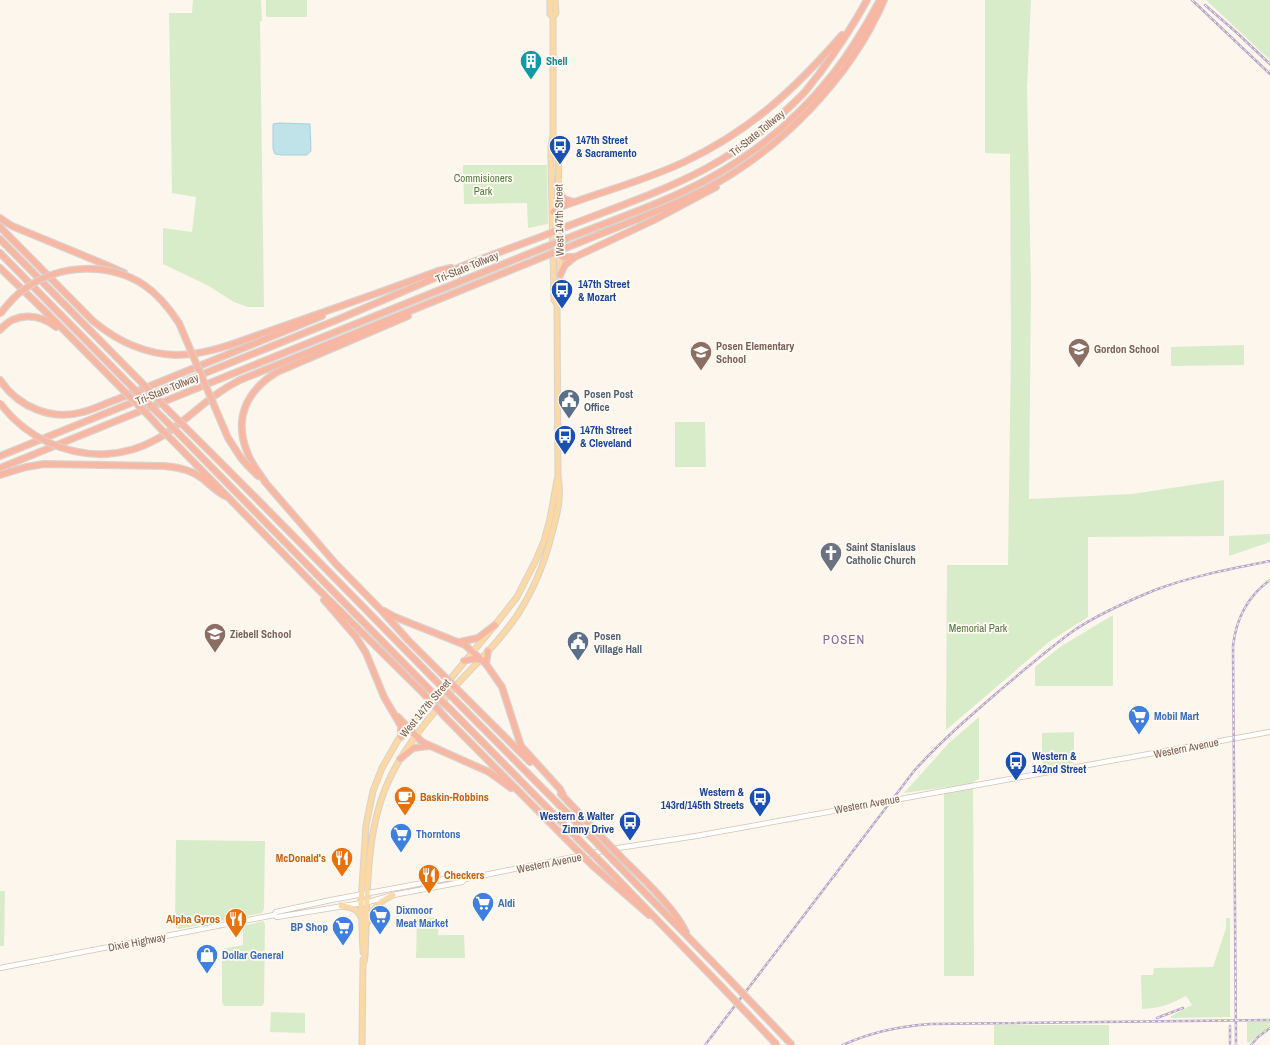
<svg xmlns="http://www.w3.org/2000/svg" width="1270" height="1045" font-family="'Archivo Narrow',sans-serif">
<rect width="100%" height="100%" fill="#fdf6ec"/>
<path fill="#d8ecc9" d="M193,0H261L262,21H260L264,307H248L234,302L207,285L163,264V228L192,232L196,197L172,193L169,13H192Z
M266,0H307V17H268L266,16Z
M985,0H1031L1027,87L1031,286L1029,499L1132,494L1224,480V536L1088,537V617L1050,641L946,730L947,565H1008L1011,347L1010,154L985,153Z
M1206,0H1270V60Z
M463,165H547L548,224L528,228L527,203L464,204Z
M1244,345V365L1171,366V347Z
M675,422H705L706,467H675Z
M1270,534V542L1229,556V536Z
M1113,615V686H1035V667L1060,647Z
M979,717V779L973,782L974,976H944V790L948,787L904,793L949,743Z
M1074,732V763L1042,769V733Z
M176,840L265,841L264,909L262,913L179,929L175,927Z
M0,891H5L4,946H0Z
M417,917L439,918L438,935H464L465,958H416Z
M1226,918H1230V1017L1171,1018V1016L1192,1005L1186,996C1169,1005 1161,1008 1142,1009L1141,975H1153L1154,968L1213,967L1226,928Z
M263,921L265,924L264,1003L262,1006H224L222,1002V949L243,945V926Z
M271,1012L305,1013V1033L270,1032Z
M1270,1021V1026L1259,1034L1249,1043L1247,1041V1022Z
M994,1025H1109V1045H994Z"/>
<path fill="#bfe3e8" stroke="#a5d3da" d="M279,123L310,124L311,151L307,155H282L275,154L273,149V124Z"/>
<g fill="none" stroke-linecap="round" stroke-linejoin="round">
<g stroke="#d6c0b0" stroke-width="6">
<path id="secondary" d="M274,915L277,917L368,902L393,895L462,882L465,879L618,848L696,836L1270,732
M0,968L274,915L276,912L331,900L461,876L465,879"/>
</g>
<g stroke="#dad1cd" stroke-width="7">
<path id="primary" d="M550,0V14L553,17
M554,137C561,154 558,178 558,197C559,231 560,264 560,298L557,304
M341,906C350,907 357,908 361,917
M368,922C373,907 380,901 393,895
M363,952L361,903L366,825L373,791L382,768L398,740L408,727L428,706L495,625L517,597L536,560L544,541L550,519L557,480
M364,962L365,956C368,898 364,831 390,778C402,752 419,730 438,708C445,699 452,689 461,680C481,659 502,638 518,614C534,589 545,562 552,533C557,515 562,496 558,477L557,304L554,300L551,160V146L553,136V17L556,13L555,0
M362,1045L363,960"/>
</g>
<g stroke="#dad1cd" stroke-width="8">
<path id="motorway" d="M558,190L564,199L574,202
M553,212L558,208C600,192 644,181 684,162C750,131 795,89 842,35
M0,218L12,226L104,264L124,273
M568,226C614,208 662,192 705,169C741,150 773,124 802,95C808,89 813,81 819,74C836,51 853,26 867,0
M0,227L93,321C117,341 144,354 176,355C210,355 243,340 275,329C330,310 384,291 438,271L451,268
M568,238C615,219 664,203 708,179C756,153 799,117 833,74C851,51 866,26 880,0
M0,239L141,382
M578,243C620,226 663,210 704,190C779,151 851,78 884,0
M553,252L563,257H574
M0,253L131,386
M0,268L50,316L119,386
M560,275L565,265L575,257L654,220L716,187
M0,330C15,312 39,313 56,327
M0,380C18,407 52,421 83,412C95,409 106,403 118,399L322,316
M166,408L177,419
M157,412L170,425
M149,416L160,428
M187,429C271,512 353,597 436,681
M180,435L429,689
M173,441L315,586L424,694
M107,454C169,450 191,404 240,380L543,257
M0,456L339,319L465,265L543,236
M248,466L258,476
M0,468L543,248
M0,475L26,467L44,464L164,466C178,467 192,470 203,479C210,485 217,492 225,496
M265,482L336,564L381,610L408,640L439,671
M266,483C260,474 252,465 248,454C233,419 246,391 277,372L408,316
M324,600L356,637L366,653L384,697L401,726V737
M384,611L395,617L465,645L486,664L502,687L521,746L560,789L563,795
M460,642L478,638L495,625
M464,661L471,659L480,660
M486,664L488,651
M465,697L530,762
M456,701L590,836
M450,709L578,839
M398,717L420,740L424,743L489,772L511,788
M445,717L567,840
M400,759L413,748L429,746
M561,794L596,831
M621,857C641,877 674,907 686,932
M614,861L729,979
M602,863L721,986
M593,866L649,915"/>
</g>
<use href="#secondary" stroke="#fff" stroke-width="4.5"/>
<use href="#primary" stroke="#fbd9a5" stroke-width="5"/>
<use href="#motorway" stroke="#f7b7a3" stroke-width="5.5"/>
<g stroke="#b9a8c9" stroke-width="2.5">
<path id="rail" d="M1192,0L1270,74
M1205,5L1236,32L1270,64
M1157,1018L1183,1008
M1230,1026V1045
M705,1045L914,771C940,742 969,717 998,692C1024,670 1049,648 1076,629C1101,613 1128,601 1155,590C1192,576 1231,569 1270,561
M843,1045C871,1032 900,1026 931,1024L1270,1020
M1236,1045L1233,646C1236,619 1248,596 1270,580
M1251,1045L1258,1037L1270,1028"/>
</g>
<use href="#rail" stroke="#fffaf3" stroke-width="1" stroke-dasharray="3" stroke-linecap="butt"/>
<g stroke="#dad1cd" stroke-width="8" stroke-linecap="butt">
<path id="motorway-bridge" d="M543,236L568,226
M543,248L568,238
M543,257L578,243
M0,314C8,304 15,295 26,288C60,264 109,262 144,285C159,295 169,308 179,323L228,438L241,458L248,466
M141,382L166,408
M119,386L149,416
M131,386L157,412
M0,403C25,437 66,456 107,454
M177,419L187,429
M170,425L180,435
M160,428L173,441
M439,671L465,697
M436,681L456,701
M429,689L450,709
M424,694L445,717
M596,831L621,857
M590,836L614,861
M578,839L602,863
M567,840L593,866
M729,979L792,1045
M721,986L777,1045"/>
</g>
<use href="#motorway-bridge" stroke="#f7b7a3" stroke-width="5.5"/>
</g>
<defs>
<g id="building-pin" transform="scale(1.15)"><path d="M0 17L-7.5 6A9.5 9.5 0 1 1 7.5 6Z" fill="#0f9aa8" stroke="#fffaf3"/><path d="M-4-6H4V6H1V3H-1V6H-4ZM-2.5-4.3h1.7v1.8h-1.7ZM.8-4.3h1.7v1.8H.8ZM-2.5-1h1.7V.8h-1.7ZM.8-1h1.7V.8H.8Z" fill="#fff"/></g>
<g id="bus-pin" transform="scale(1.15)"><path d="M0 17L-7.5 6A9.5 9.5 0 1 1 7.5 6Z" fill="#1a4fb4" stroke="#fffaf3"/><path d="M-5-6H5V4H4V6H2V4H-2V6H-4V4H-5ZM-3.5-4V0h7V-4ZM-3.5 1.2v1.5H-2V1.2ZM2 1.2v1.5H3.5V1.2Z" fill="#fff"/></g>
<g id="school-pin" transform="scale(1.15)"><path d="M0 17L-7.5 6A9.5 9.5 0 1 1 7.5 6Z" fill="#8d6e63" stroke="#fffaf3"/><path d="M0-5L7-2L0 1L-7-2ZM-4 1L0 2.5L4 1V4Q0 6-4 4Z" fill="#fff"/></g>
<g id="civic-pin" transform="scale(1.15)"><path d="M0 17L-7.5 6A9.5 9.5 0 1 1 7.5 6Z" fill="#5c6f8a" stroke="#fffaf3"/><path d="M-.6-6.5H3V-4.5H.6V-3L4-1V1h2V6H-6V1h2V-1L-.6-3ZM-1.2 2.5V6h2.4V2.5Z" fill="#fff"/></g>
<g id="church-pin" transform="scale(1.15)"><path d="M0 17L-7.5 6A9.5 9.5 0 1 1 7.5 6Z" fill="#6b7280" stroke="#fffaf3"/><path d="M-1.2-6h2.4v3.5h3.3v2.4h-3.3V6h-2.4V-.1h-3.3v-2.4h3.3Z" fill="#fff"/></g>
<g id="supermarket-pin" transform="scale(1.15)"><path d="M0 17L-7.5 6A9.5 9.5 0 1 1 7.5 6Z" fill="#3f7fe0" stroke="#fffaf3"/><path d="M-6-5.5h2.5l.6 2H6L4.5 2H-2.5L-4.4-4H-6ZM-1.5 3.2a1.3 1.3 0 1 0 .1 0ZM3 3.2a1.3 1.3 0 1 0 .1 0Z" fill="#fff"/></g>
<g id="cafe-pin" transform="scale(1.15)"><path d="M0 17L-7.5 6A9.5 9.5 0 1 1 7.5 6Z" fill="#e8710a" stroke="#fffaf3"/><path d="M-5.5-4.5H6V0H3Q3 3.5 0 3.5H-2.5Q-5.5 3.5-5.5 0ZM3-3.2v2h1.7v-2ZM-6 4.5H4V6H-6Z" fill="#fff"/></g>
<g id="restaurant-pin" transform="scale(1.15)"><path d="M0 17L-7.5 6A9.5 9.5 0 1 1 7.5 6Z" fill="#e8710a" stroke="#fffaf3"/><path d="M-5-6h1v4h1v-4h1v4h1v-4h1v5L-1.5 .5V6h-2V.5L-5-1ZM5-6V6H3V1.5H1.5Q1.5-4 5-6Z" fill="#fff"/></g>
<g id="shop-pin" transform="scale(1.15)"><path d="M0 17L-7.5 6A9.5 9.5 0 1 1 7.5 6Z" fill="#3f7fe0" stroke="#fffaf3"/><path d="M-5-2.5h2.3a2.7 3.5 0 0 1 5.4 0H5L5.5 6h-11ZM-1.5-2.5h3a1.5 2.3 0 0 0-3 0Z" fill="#fff"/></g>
</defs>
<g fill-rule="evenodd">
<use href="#building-pin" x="531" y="61"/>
<use href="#bus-pin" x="560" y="146"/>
<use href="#bus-pin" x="562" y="290"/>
<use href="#school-pin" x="1079" y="349"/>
<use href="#school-pin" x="701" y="352"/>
<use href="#civic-pin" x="569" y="400"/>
<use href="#bus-pin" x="565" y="436"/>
<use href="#church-pin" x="831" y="553"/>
<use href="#school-pin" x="215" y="634"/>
<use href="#civic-pin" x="578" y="642"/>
<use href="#supermarket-pin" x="1139" y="716"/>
<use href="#bus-pin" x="1016" y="762"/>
<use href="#cafe-pin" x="405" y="797"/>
<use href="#bus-pin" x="760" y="798"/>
<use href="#bus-pin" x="630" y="822"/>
<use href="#supermarket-pin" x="401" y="834"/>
<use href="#restaurant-pin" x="342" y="858"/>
<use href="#restaurant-pin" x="429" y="875"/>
<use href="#supermarket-pin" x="483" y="903"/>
<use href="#supermarket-pin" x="380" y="916"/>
<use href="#restaurant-pin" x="236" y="919"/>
<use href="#supermarket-pin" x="343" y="927"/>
<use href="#shop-pin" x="207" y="955"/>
</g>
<g text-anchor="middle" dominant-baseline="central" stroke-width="3.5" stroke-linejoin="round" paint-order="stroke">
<g font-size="11" font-weight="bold" fill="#0d838f" stroke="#fffaf3" text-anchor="start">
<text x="546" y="61">Shell</text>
</g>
<g font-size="11" fill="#7a5c4d" stroke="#fffaf3">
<text transform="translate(757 133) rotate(-39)">Tri-State Tollway</text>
<text transform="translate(559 220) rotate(-91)">West 147th Street</text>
<text transform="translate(467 267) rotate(-22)">Tri-State Tollway</text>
<text transform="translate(167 389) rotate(-22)">Tri-State Tollway</text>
<text transform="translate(425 708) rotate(-50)">West 147th Street</text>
<text transform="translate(1186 748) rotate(-11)">Western Avenue</text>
<text transform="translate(867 804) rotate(-10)">Western Avenue</text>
<text transform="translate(549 863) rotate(-11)">Western Avenue</text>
<text transform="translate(137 942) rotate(-11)">Dixie Highway</text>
</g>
<g font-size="11" font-weight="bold" fill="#164399" stroke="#fffaf3" text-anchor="start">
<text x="576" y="140">147th Street<tspan x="576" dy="13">&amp; Sacramento</tspan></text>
<text x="578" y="284">147th Street<tspan x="578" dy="13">&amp; Mozart</tspan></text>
<text x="580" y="430">147th Street<tspan x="580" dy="13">&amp; Cleveland</tspan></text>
<text x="1032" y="756">Western &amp;<tspan x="1032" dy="13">142nd Street</tspan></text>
<text x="744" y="792" text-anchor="end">Western &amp;<tspan x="744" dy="13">143rd/145th Streets</tspan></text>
<text x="614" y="816" text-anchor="end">Western &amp; Walter<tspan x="614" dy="13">Zimny Drive</tspan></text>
</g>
<g font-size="11" fill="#537a41" stroke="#fffaf3">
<text x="483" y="178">Commisioners<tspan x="483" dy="13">Park</tspan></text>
<text x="978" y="628">Memorial Park</text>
</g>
<g font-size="11" font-weight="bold" fill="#785e54" stroke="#fffaf3" text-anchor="start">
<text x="716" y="346">Posen Elementary<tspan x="716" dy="13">School</tspan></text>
<text x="1094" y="349">Gordon School</text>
<text x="230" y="634">Ziebell School</text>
</g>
<g font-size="11" font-weight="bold" fill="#4e5e75" stroke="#fffaf3" text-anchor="start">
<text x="584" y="394">Posen Post<tspan x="584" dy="13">Office</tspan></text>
<text x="594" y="636">Posen<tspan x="594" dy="13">Village Hall</tspan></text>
</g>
<g font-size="11" font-weight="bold" fill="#5b616d" stroke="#fffaf3" text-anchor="start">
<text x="846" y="547">Saint Stanislaus<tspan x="846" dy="13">Catholic Church</tspan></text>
</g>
<g font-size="11" font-weight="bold" fill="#366cbe" stroke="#fffaf3" text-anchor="start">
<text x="1154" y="716">Mobil Mart</text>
<text x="416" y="834">Thorntons</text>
<text x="498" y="903">Aldi</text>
<text x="396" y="910">Dixmoor<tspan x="396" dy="13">Meat Market</tspan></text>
<text x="328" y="927" text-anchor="end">BP Shop</text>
<text x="222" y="955">Dollar General</text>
</g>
<g font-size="11" font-weight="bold" fill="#c56008" stroke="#fffaf3" text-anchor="start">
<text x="420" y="797">Baskin-Robbins</text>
<text x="326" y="858" text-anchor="end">McDonald's</text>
<text x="444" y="875">Checkers</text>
<text x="220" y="919" text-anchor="end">Alpha Gyros</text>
</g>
<g font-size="13" letter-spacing="1" fill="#846695" stroke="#fffaf3">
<text x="844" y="639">POSEN</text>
</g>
</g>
</svg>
